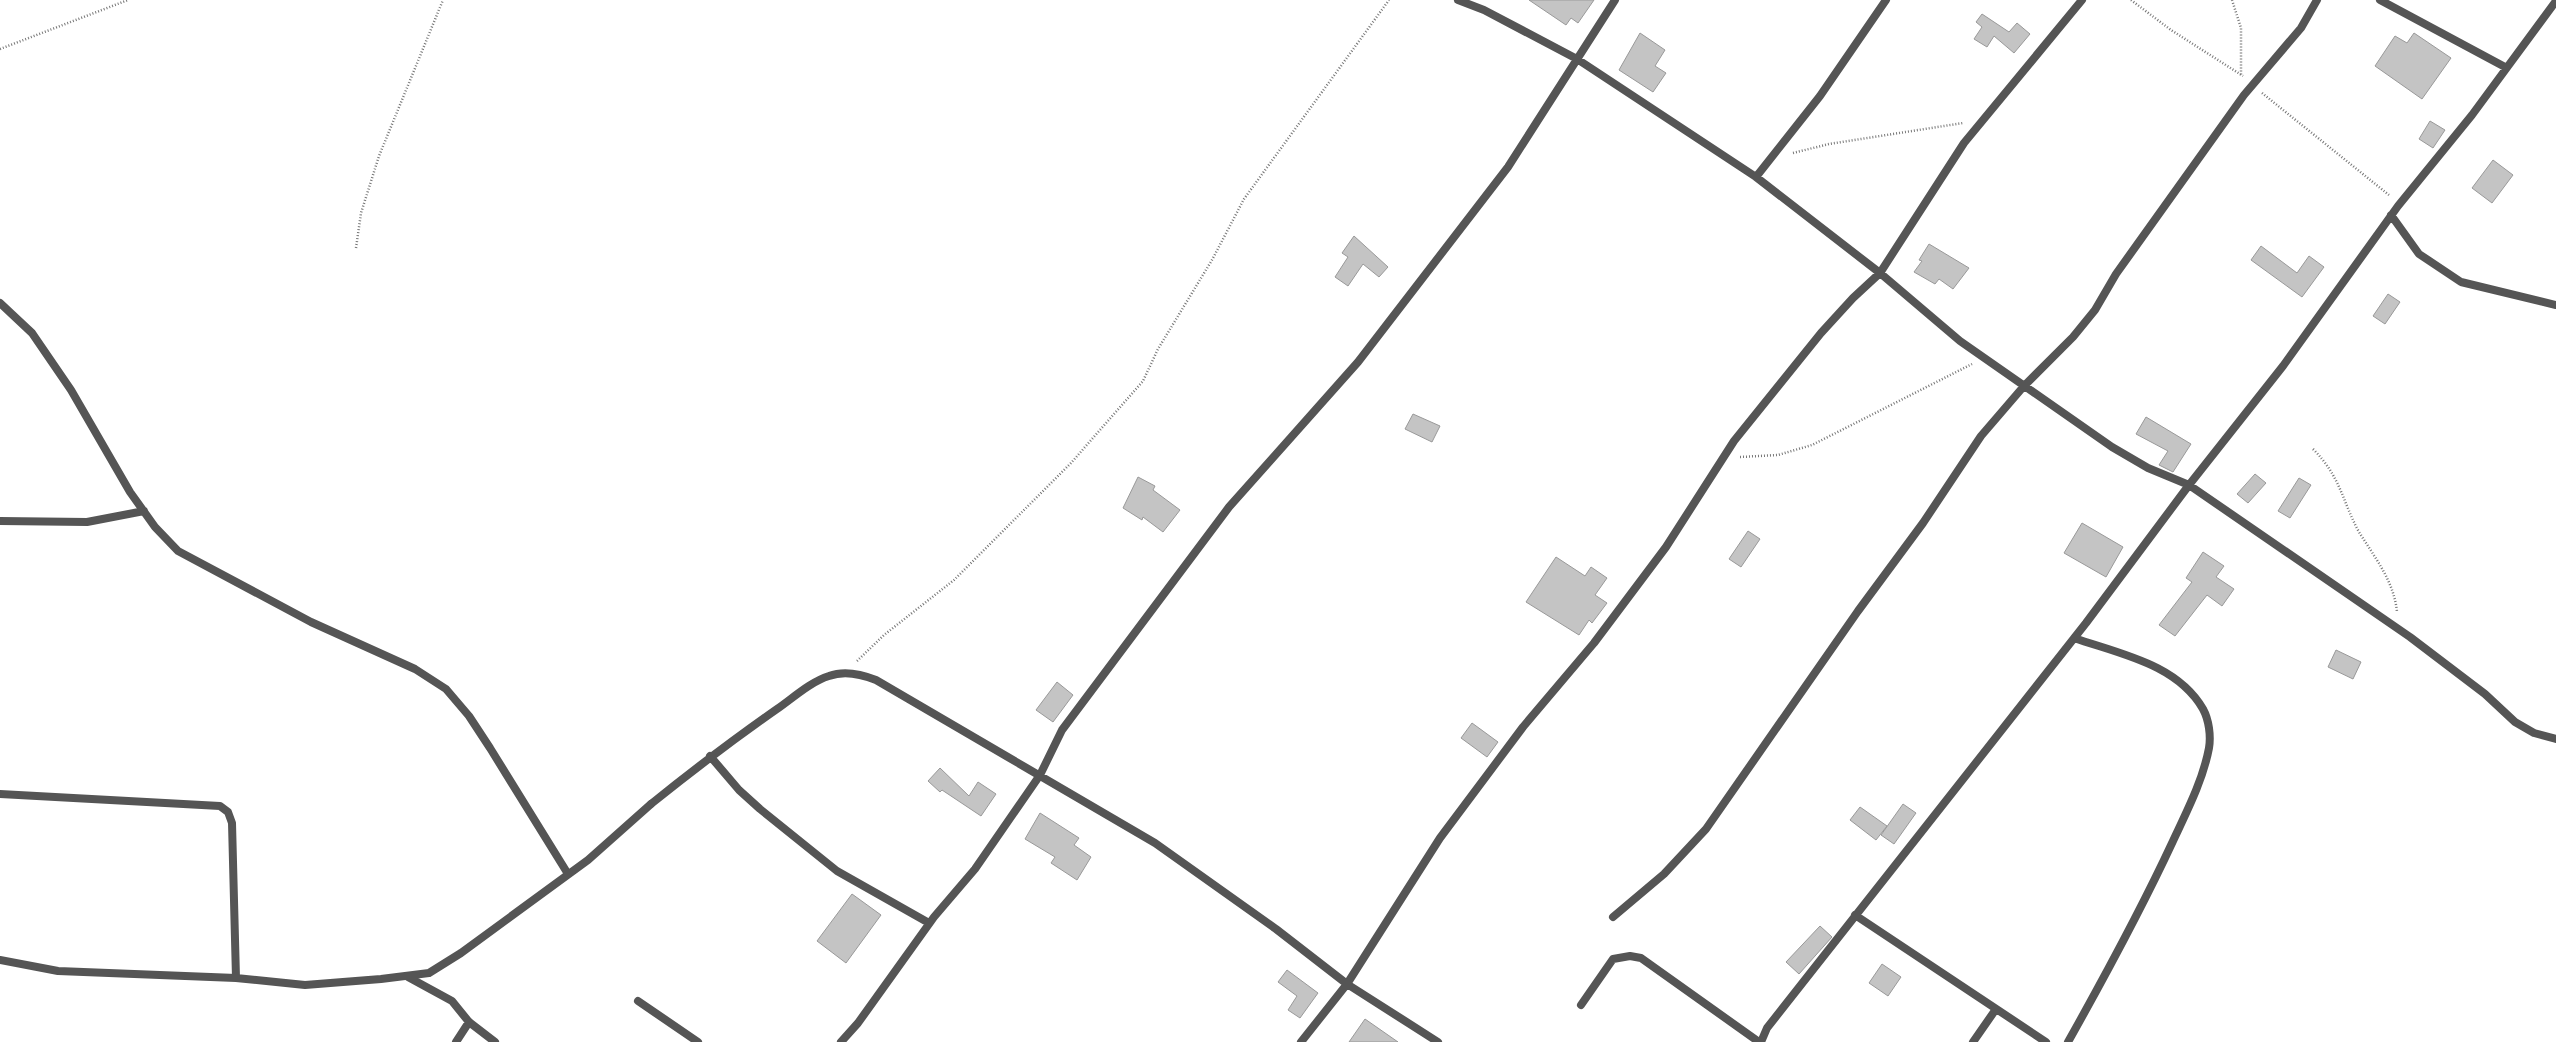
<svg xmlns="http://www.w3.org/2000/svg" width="2556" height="1042" font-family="Raleway,sans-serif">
<rect width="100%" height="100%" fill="#fff"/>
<path fill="#c4c4c4" stroke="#999" d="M1529,0H1594L1578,23L1571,18L1566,25Z
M1982,14L2009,32L2017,23L2030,34L2014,53L1994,36L1987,47L1974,39L1982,27L1976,22Z
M1640,33L1665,50L1655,66L1666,73L1653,92L1619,70Z
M2414,33L2451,58L2422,99L2375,66L2395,36L2407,43Z
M2430,121L2445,130L2433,148L2419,139Z
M2493,160L2513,175L2492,203L2472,188Z
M1354,236L1388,267L1379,277L1363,264L1348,286L1335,277L1348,257L1342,253Z
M1929,244L1969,268L1953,289L1939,279L1935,284L1914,272L1922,261L1919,260Z
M2261,246L2297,273L2309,256L2324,267L2302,297L2251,260Z
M2388,294L2400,302L2385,324L2373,316Z
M1413,414L1440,426L1432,442L1405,429Z
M2146,417L2191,444L2173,472L2159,465L2168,451L2136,434Z
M2255,474L2266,483L2248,503L2237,494Z
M1138,477L1155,486L1153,490L1180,510L1163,532L1143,517L1142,520L1123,508Z
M2299,478L2311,485L2290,518L2278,511Z
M2082,523L2123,547L2106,577L2064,553Z
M1748,531L1760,539L1741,567L1729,559Z
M2203,552L2224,566L2216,577L2234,589L2222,606L2207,595L2175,636L2159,625L2192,582L2186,578Z
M1556,557L1585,576L1591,567L1607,578L1595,595L1607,603L1592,623L1589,620L1579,635L1526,602Z
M2336,650L2361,662L2353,679L2328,667Z
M1057,682L1073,695L1053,722L1036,710Z
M1472,723L1498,742L1487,757L1461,738Z
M940,768L969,796L978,782L996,794L981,816L942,790L940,792L928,781Z
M1903,804L1916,813L1894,844L1881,835Z
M1860,807L1887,826L1876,840L1850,820Z
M1040,813L1079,838L1074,845L1091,857L1077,880L1051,863L1055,857L1025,839Z
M852,894L881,915L846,963L817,941Z
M1820,926L1832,937L1799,974L1786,962Z
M1882,964L1901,977L1888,996L1869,983Z
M1287,970L1318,993L1300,1018L1288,1010L1297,996L1278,982Z
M1365,1019L1398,1042H1349Z"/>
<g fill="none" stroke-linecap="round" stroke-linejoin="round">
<path stroke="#777" stroke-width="2.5" stroke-dasharray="1 2" stroke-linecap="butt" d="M2131,0L2171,30L2243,76
M2232,0L2241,28V75
M0,49L128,0
M2262,93L2389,195
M1793,153L1829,144L1963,123
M356,248L361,213L379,156L443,0
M2313,449C2341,477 2342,501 2359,532C2375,558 2394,581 2397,612
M1740,457L1778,455L1812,445L1972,364
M857,661L884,635L954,580L1071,463L1143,381L1158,349L1212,260L1244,199L1389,0"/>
<path stroke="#555" stroke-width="8" d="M0,303L32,333L71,390L130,492L155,527L178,551L311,622L415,669L446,689L469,716L490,748L568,874
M0,521L87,522L144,511
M0,794L220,806L228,812L232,823L236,978
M0,960L58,971L236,978L305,985L381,979L429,973L461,953L588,860L651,804
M408,977L452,1001L469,1022L456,1042"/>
<path stroke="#555" stroke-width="8" d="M1458,0L1484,10L1577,59L1756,177L1880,273L1960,341L2112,447L2148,468L2189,485L2410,637L2485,694L2515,722L2534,733L2556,739
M2380,0L2505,67
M1756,177L1820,96L1886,0
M2391,215L2419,254L2461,282L2556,305
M710,756L739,790L760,809L837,871L929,923
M651,804C692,771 734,739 777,709C793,698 810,682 829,676C845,670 861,674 876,680L1155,843L1276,929L1347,984L1438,1042
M1855,915L2046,1042
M1613,917L1664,874L1706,829L1858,611L1923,523L1981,436L2024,386L2073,337L2095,310L2116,274L2244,95L2301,28L2317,0
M638,1001L698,1042
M1581,1005L1613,959L1630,956L1641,958L1759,1042
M469,1022L495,1042
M841,1042L858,1023L934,917L975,869L1040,775L1062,730L1229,507L1358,362L1508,167L1615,0
M1301,1042L1347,984L1440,838L1523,727L1594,643L1666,547L1734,441L1821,333L1853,298L1880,273L1964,143L2082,0
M1761,1042L1767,1028L2086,623L2189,485L2283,366L2398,206L2472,115L2556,1
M1973,1042L1996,1009
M2068,1042C2105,976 2141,910 2173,841C2187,811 2203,780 2209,748C2211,736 2209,720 2203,709C2177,664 2120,654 2074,638"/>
</g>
</svg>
